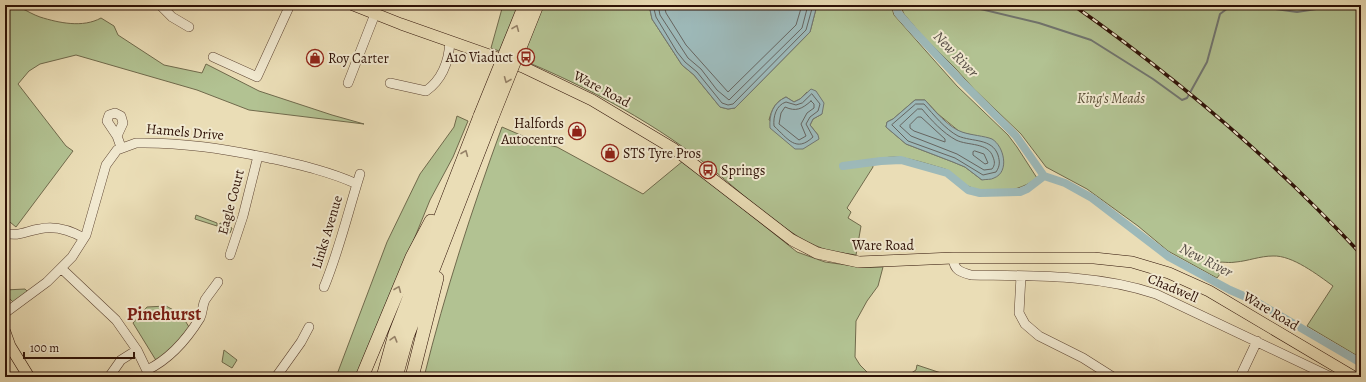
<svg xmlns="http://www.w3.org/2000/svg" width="1366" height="382" font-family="Alegreya,serif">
<rect width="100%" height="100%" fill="#eaddb6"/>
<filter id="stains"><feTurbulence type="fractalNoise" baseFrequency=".005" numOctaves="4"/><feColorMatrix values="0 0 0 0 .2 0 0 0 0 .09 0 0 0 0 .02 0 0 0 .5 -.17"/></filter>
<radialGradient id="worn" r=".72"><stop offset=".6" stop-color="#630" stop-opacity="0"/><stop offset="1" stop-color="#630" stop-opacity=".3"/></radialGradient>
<path fill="#b2c292" stroke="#706a4c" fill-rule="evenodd" d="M5,5C21,5 26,12 40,17C59,23 83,28 101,18L114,26L118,35L164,65L202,73L206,64L259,91L332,115L364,124L249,110L197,90L76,55L40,64L29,71L18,84L66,146L73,151L16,227L5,218Z
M503,5H649L652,19L682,65L694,75L720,107L728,109L735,108L810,32L817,5H891L894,15L957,86L1008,135L1017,147L1037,178C1019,192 991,196 970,187C960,183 954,173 945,169C931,165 907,157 894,157C887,157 879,159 872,160L873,167L847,208L851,212L848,218L861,226L856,255C845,253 834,253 824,249C779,233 733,183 694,155C635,111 560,73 491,48ZM807,92L822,114L813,119L810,125L818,135L769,120C772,109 775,102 786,97L794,102L800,99ZM915,100H925L938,114L960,132L992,140L982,180L965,167L953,162L906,144L886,127L887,122L893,119Z
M900,5H1361V358L1307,326L1333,286C1318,275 1292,255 1273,256C1260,256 1248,261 1236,262C1224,264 1220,259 1209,266L1220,274L1217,278L1168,251L1138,226L1087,189L1046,167L1021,134L974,89L955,68L920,33L904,14Z
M457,116L468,121L453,157L430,200L358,377H336L387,242L420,174L454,127Z
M502,127L539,143L557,147L643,194L683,161L797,252L825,262L861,267H883L878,286L867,301L856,321L855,357L860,365L869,374L883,377H424C445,292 472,209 502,127Z
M196,215L217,223V226L195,219Z
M220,223L232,228L230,233L219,228Z
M25,289L28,292L13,302L5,294V290Z
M166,306L181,314L189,327L171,350L169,349L157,362L133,323L147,307Z
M224,350L237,360L232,368L222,362Z
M917,365L953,377H905L916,370Z"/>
<path fill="#9db9b9" stroke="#717671" d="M649,5H817L810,32L735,108L728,109L720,107L694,75L682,65L652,19Z
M811,89L816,91L824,103L822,114L813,119L810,125L818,135L819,139L803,149H795L770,128C769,114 773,103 786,97L794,102L800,99Z
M915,100H925C934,110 949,128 962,132C970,135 985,136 992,139C1004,146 1010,172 994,178C991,180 986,179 982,180L965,167L953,162L906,144L886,127L887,122L893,119Z"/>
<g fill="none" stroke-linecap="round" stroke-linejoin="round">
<path stroke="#666560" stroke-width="1" d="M653,5L656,17L677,52L685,62L697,72L722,103L728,105L733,104L806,30L813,5
M658,5L660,15L688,58L701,69L717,90L729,100L802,28L808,5
M664,5L666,13L686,45L728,92L796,25L802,5
M812,94L820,104L818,111L810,117L806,124L813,137C796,153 788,139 774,126C773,117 776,105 786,102L796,105L802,103Z
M811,101L814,104V108L807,113L801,124L806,136L799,140L779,124L781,113L785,107C796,112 802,109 811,101Z
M916,104H924C934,115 945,129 958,136C972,142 992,138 998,155C1000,162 1000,166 996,172L983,175L955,158L908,141L892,125Z
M918,109H922C931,120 943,133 956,140C968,146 988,142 993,157C995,162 995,165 992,169L984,170L957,154L911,136L900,126Z
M918,117H921L945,139V142L914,131L910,128V125Z
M975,151L984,154L988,163L985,164L973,155V152Z"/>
<path stroke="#717671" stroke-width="2" d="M964,5L1039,23L1091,40L1153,79L1182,100L1187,98L1207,62L1220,14L1232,5
M1246,5L1297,12L1342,5"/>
<path stroke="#9db9b9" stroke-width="8" d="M896,5L898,13L913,30L961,81L1016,136L1044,176L1065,183L1092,198L1169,257L1230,290L1253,300L1361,363
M843,166L881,161L901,160L947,173L968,190L980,193L1020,192L1027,189L1044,176"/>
<g stroke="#5d4432" stroke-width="10">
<path id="minor" d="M160,5L172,17L189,27
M213,57L257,77L290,5
M348,83L375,14
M390,83L426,91C443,79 449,61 450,41
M117,136L123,123L121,116L115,113L109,115L107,121L117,136L121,147
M5,233C18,237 26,231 39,229C55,225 70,230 84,238
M230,255L243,216L258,156
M953,258C954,270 960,272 971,275C1033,276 1097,274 1156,294L1331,377
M62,269L116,320L137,350L150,377
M1021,276L1019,313L1025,324L1039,336L1083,358L1113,377
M324,287C339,251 348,212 360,174
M5,313L47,282L72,257L86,235L106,165L117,150L136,143C182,142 224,149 269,158C300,165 328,171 357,184
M147,370C170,359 187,339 200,318C203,312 202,306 205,300C209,294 214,288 218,282
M109,377L121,360L137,350
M276,377L301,342L309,327
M1240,377L1257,341"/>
</g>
<g stroke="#2e1106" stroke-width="12">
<path id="major" d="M353,5L401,24L523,67L592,100L674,149L792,240L817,253L859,262L953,258H1094L1132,262L1169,273L1209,291L1354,377
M5,332L10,346L29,377"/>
</g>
<g stroke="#2e1106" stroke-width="14">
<path id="highway" d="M362,377L412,257L431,221
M383,377L395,334L480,116
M396,377L407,337L491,120
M412,377L437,278"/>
</g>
<use href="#minor" stroke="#f1e9d0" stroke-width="9"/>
<use href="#major" stroke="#eaddb6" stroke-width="11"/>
<use href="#highway" stroke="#eaddb6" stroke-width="13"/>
<g stroke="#2e1106" stroke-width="3.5">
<path id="rail" d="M1073,5C1177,78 1274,161 1361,254"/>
</g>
<use href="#rail" stroke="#f1e9d0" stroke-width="2" stroke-dasharray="6" stroke-linecap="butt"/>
<g stroke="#2e1106" stroke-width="14" stroke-linecap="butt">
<path id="highway-bridge" d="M480,116L525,5
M491,120L537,5"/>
</g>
<use href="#highway-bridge" stroke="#eaddb6" stroke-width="13"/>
</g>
<defs><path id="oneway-chevron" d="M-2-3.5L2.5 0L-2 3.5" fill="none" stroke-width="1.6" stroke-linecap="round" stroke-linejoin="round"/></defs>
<g stroke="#958167">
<use href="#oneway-chevron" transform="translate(516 28) rotate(-68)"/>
<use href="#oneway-chevron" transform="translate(507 80) rotate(112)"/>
<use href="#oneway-chevron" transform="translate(465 153) rotate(-68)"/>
<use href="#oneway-chevron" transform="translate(398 289) rotate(-68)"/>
<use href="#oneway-chevron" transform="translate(394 339) rotate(-74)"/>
</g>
<defs>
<g id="bus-ring" transform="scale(0.9)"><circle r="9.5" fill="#f1e9d0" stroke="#8f2418" stroke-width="1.5"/><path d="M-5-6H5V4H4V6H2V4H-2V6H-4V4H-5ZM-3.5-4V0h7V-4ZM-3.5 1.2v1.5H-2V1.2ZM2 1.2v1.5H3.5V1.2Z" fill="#8f2418"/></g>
<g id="shop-ring" transform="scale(0.9)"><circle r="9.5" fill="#f1e9d0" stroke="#8f2418" stroke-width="1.5"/><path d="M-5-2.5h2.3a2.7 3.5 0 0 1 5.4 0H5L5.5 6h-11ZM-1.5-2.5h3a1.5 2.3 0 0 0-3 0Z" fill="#8f2418"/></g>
</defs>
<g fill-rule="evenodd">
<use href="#bus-ring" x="526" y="57"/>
<use href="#shop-ring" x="315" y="58"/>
<use href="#shop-ring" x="577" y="131"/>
<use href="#shop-ring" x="610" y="153"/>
<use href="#bus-ring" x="708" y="170"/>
</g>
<g text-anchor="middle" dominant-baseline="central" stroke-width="4" stroke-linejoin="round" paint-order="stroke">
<g font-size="14" fill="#2e1106" stroke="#f1e9d0" text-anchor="start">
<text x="513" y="57" text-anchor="end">A10 Viaduct</text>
<text x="328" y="58">Roy Carter</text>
<text x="564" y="123" text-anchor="end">Halfords<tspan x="564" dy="16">Autocentre</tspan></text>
<text x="623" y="153">STS Tyre Pros</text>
<text x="721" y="170">Springs</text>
</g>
<g font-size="14" fill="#2e1106" stroke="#f1e9d0">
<text transform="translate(602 89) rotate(28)">Ware Road</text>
<text transform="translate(185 132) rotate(5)">Hamels Drive</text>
<text transform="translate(231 202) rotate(-75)">Eagle Court</text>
<text transform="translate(327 232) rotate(-73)">Links Avenue</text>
<text x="883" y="245">Ware Road</text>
<text transform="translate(1173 288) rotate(23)">Chadwell</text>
<text transform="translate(1271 311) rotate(31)">Ware Road</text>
</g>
<g font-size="14" font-style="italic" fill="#5c4f37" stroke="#f1e9d0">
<text x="1111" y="98">King's Meads</text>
</g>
<g font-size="15" font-style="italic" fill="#554c45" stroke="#f1e9d0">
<text transform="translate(956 54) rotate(46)">New River</text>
<text transform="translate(1206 260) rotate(27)">New River</text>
</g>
<g font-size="18" font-weight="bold" fill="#7a1f14" stroke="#f1e9d0">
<text x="164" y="314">Pinehurst</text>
</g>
</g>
<rect width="1366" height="382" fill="none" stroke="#eaddb6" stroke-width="20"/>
<rect x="6" y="6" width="1354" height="370" fill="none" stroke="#2e1106" stroke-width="2"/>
<rect x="10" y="10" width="1346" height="362" fill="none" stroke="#2e1106"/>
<path d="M24 352v6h110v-6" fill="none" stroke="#2e1106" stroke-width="2"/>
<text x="30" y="352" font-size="12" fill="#2e1106" stroke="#f1e9d0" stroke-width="3" paint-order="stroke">100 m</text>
<rect width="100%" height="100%" filter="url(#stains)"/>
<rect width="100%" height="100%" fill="url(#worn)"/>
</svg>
